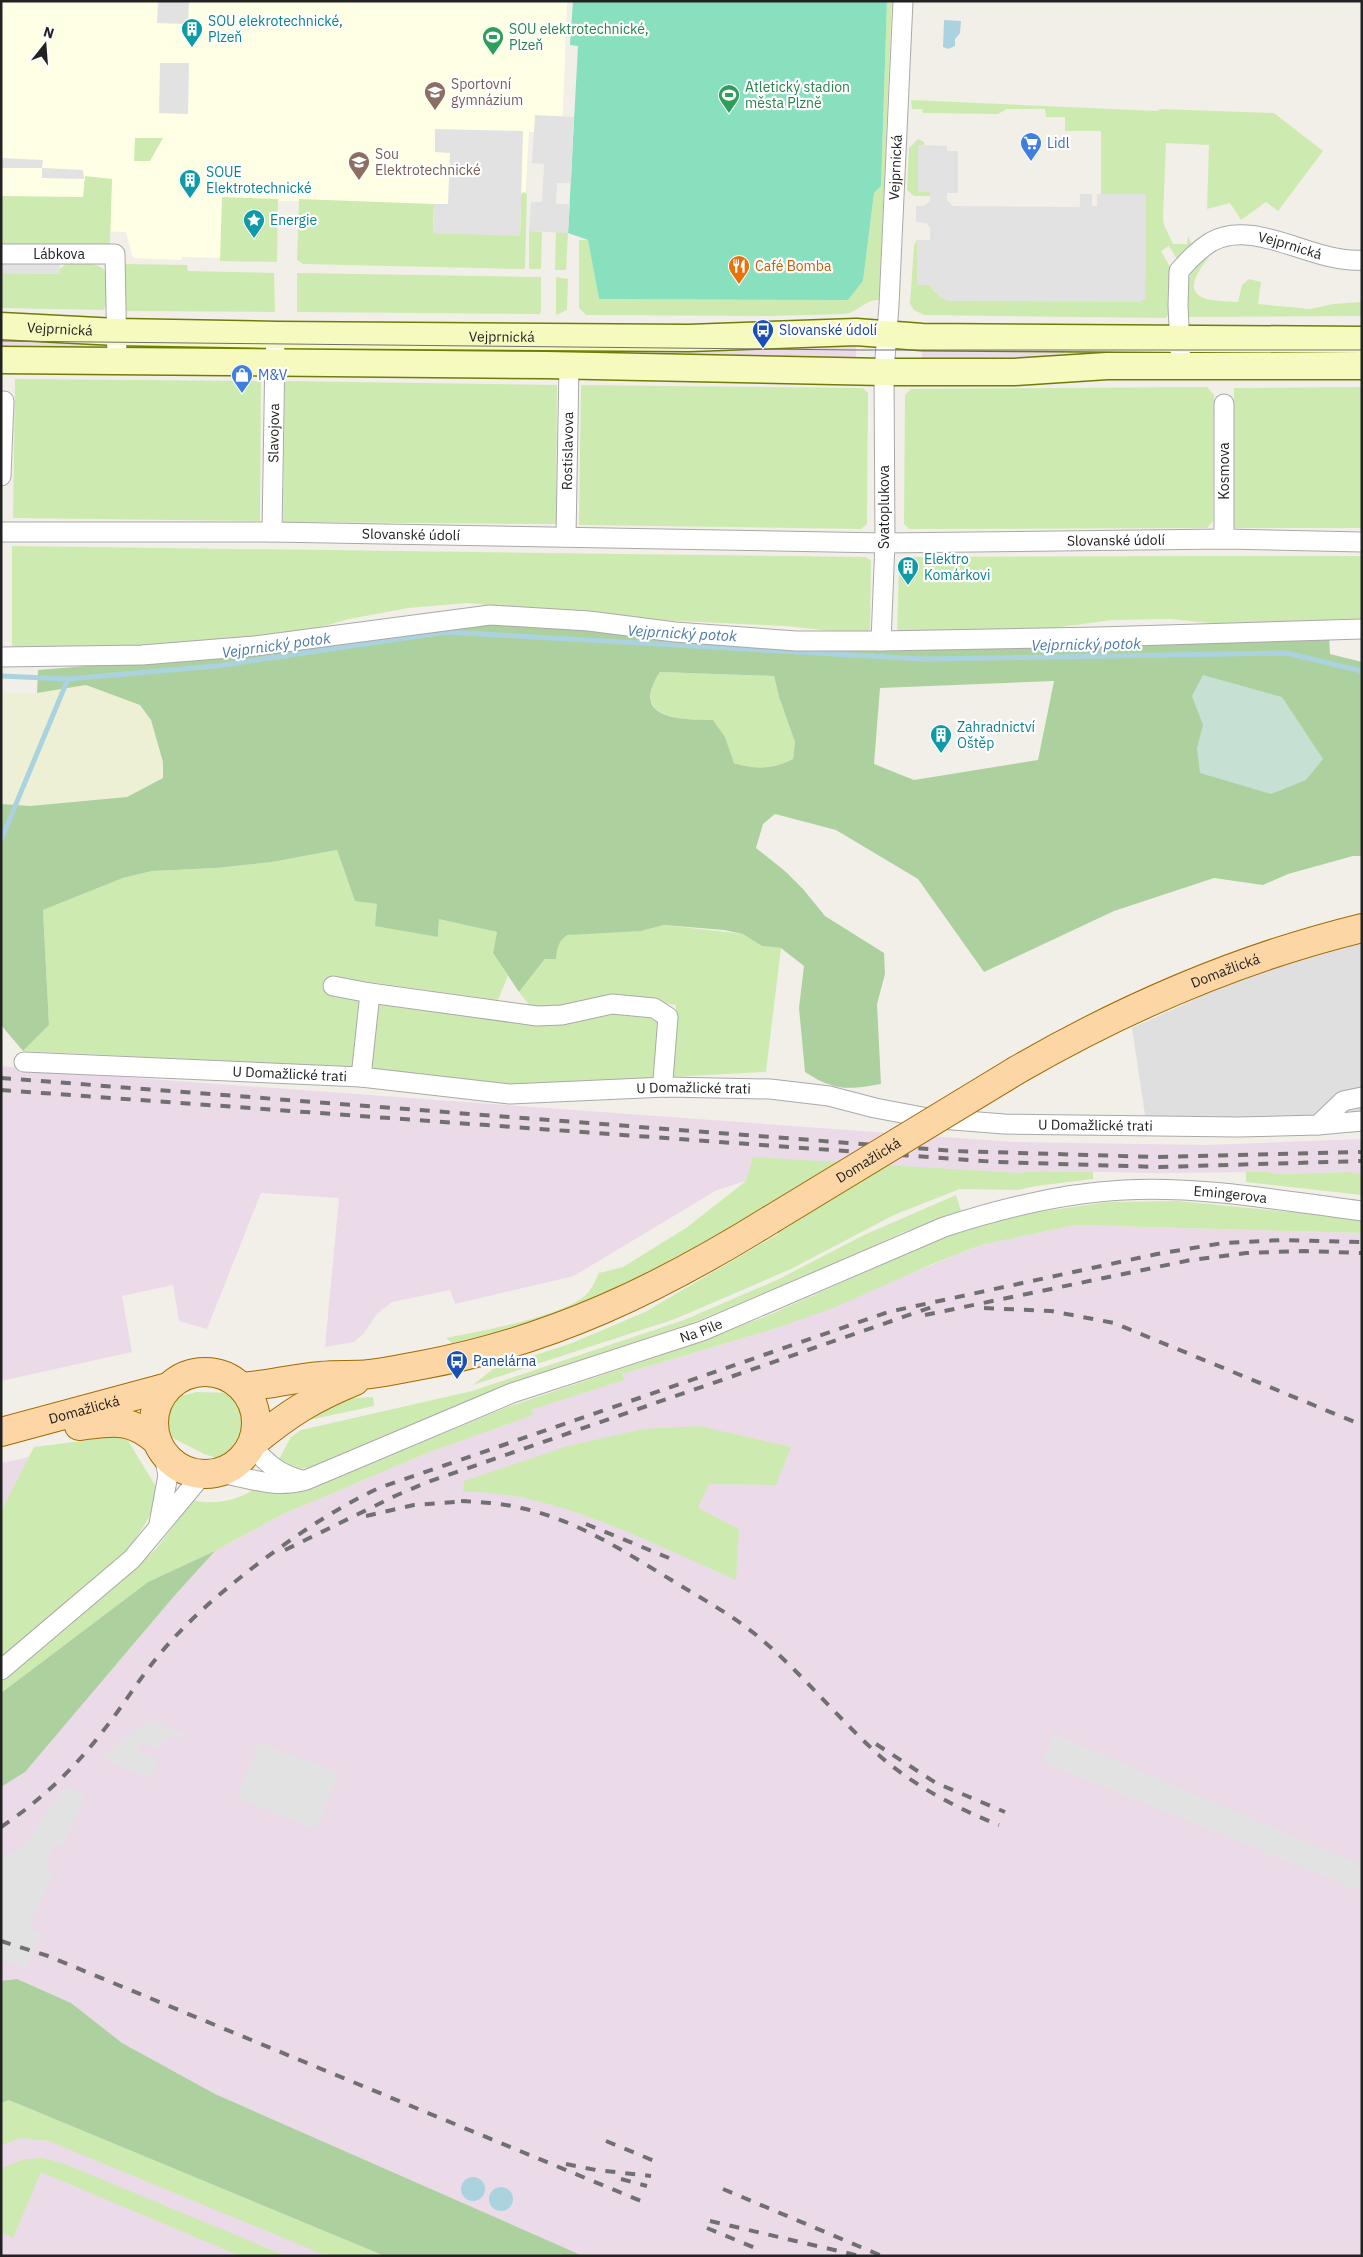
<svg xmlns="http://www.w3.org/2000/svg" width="1363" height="2257" font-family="'IBM Plex Sans',sans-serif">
<rect width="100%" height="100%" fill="#f2efe9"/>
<path fill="#e0dfdf" d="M1362,938V1132L1234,1136L1148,1135L1132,1028L1200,997L1199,990Z"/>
<path fill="#ebdbe8" d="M1,335L109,337V353H1Z
M556,342L856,343V365L555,360Z
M922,344H1167V362L922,363Z
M1,1066L95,1075L1013,1142L1207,1145L1362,1139V1174L1349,1172L1277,1174L1268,1172L1159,1173L1039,1171L1018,1173L746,1181L717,1190L574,1276L455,1304L450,1290L392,1302L377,1314L364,1333L354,1342L325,1347L339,1198L261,1193L207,1329L179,1321L173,1285L122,1296L132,1352L1,1381Z
M1075,1225L1362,1233V2256H1V1693L167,1572L215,1551L283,1514L430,1452L532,1415L530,1410L623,1380L622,1374L774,1329L981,1245Z
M29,1457L1,1511V1463Z"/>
<path fill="#ffffe5" d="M1,1H567L562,133L529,132L523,240L299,199V201H279L278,199L222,201L221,258L182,257L181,260L133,258L126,232L1,228Z"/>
<path fill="#eef0d5" d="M86,685L140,705L151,720L163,762V778L127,797L30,806L1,804V693H37Z"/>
<path fill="#cdebb0" d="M887,1H892L879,300C866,299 858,312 845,314L772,316L586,315L579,308V240H588L599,299L848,300L863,281L874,193L881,186Z
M911,100L1157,111L1160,109L1274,113L1323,151L1278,211L1266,202L1241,220L1230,203L1207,209L1209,145L1166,143L1163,217L1164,225L1173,244H1187L1188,235L1192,246L1178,261L1169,246L1161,251L1172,270L1168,295L1170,312L1166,318L924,315L914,310L910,304L914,246L917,240V285H930L935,292L1143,300L1145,298L1146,195L1101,194V131H1065V117H1046L1045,109H1007L998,114L923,113L922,109H912Z
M135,138H163L150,161H134Z
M918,139L924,142V145H919L918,192H930V196H914L907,190L909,148Z
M85,176L112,179L110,244L106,246H1V196L83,197Z
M524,192L527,194L525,268L523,269L303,264L297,260L299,199L434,204L433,233L520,235L521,194Z
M222,197L278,199L277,262L220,261Z
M529,231L542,232L541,269H529Z
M556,232L568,233L566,270H555Z
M1208,254L1209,257C1177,297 1200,301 1238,302L1242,285L1249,279L1261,282L1258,304L1310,309L1333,304L1362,302V316L1187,317C1186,281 1182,281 1208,254Z
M68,262C82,263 98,261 107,273L106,306L103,310L1,308V273L59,274L60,269Z
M125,264L187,265L188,271L274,273L275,312L126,311Z
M297,273L541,277V311L540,314L297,312Z
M556,277L568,279L567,310L556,315Z
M15,379L261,381L260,521L13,518Z
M285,381L557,385L556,524L283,522Z
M581,385L863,388L868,393L867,524L861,529L579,525Z
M1207,387L1214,395L1213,521L1207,528L909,529L904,524L905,395L911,389Z
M1362,387V528H1232L1234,388Z
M12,546L866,557L871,561L870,635L785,626L592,617L468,603L408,608L349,619L310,630L198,646L12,650Z
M1200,556H1362V622L1229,625L1171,619L1112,620L1004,635L897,637L899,562L903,557Z
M660,672L774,676L779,697L795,742L793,759C774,769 755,770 734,763L725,737L713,720C679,720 630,718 660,672Z
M337,850L355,900L377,904L438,936L439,918L497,932L493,953L508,976L498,1000L333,977L330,992L359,1001L353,1067L23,1051L49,1025L43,910L123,878L152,871L216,868L272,862Z
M664,925L744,934L762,946L781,948L766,1072L672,1077L676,1005L639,1001L533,1010L519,992L563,937L577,933L641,931Z
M378,1003L609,1013H650L662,1023L659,1074L653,1082L512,1087L374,1070L369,1062Z
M753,1157L1018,1173L1039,1171L1093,1172V1179L1036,1186L1018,1190L960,1189L894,1215L791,1269L675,1319L473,1385L493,1369L572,1343L645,1312L778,1234L763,1211C715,1238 667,1269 616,1291C563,1314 508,1330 452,1343L446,1338C477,1332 574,1315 590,1290C594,1285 596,1278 599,1273L623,1267L686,1228L746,1181Z
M1246,1172H1268L1277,1174L1349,1172L1362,1174V1195L1246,1182Z
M956,1195L961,1211L901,1233L836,1264L692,1323L541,1373L316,1467C300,1470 292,1468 278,1461L291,1437L301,1430L472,1391L684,1320L777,1280L864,1235Z
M1178,1201L1362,1219V1233L1075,1225L981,1245L930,1265L833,1308L774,1329L622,1374L624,1380L531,1410L533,1415L430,1452L283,1514L215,1551L148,1582L1,1693V1681L136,1568L156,1549L193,1500C212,1506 240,1500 255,1488C288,1500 303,1493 333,1479L507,1407L668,1353L769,1315L935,1241L988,1223L1038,1212L1108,1202Z
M197,1392L233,1393C251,1416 248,1443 223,1460L204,1454L163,1433L162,1417L170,1398Z
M373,1397L374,1406L309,1420L303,1418L338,1399Z
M699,1426L791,1447L776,1485L709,1484L698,1508L739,1529L736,1580C657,1546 550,1489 463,1492L464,1481L568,1446L643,1429Z
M113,1437L127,1439L155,1485L160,1488C147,1539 107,1571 69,1602C46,1621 24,1640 1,1659V1511L34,1447Z
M9,2100L385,2256H327L49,2141L21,2138L1,2145V2103Z
M43,2158L65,2164L286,2256H240L41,2172L13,2238L1,2233V2168L25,2159Z"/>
<path fill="#add19e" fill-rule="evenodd" d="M485,623L793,646L899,650L1329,637L1330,654L1362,662V856H1353L1288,874L1263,885L1214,878L1114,911L984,972L918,879L836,830L775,814L763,824L756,848L785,871L803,889L825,916L884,953L885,974L877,1004L881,1084C848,1090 834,1091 805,1072L799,1008L804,966L781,948L762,946L743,934L724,930L664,925L641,931L568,935C558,940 557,949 556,959H545L519,992L493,953L497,932L439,919L438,937L375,926L377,904L355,901L337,850L272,862L216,868L152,871L123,878L43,910L49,1025L23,1051L1,1025V804L30,806L127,797L163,778V762L151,720L140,705L86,685L37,693L38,670L221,655ZM660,672L774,676L779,697L795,742L793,759C774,769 755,770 734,763L725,737L713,720C679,720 629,719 660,672ZM1054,681L1038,760L914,780L874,764L880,688Z
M215,1551L175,1595L25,1772L1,1787V1693L148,1582Z
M17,1979L71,2003L122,2043L215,2094L583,2256H385L9,2100L1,2103V1981Z"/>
<path fill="#c6e0d4" d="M1203,675L1282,697L1323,759L1306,780L1271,794L1200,773L1197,748L1203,725L1192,696Z"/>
<path fill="#88e0be" d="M573,1H887L881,186L874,193L863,281L848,300L599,299L588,240L568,233L578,46L570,45Z"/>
<path fill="#e2e2e2" d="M158,1H189L188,24L157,23Z
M160,63H189L188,114L159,113Z
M535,115L574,117L571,183H557L556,204H570L568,233L529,231L531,202H542L544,164L532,163Z
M435,129L523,131L520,236L433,233L434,204H448L450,153L435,152Z
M918,145L947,146V151H958V193H947V200L953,206L1080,207V194H1092V206H1097V194H1146L1145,298L1141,302L948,301L940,297L930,285H917V240H930V228L926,223L916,222V206H923L930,201V192H918Z
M1,158L43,160L42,168L83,170L84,179L42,178V168H1Z
M1,262L60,263V274L1,273Z
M150,1720L189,1735L174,1737L164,1741L157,1749L143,1744L140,1745L138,1750L157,1759L149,1778L102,1759L120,1742Z
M1054,1734L1362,1866V1880L1358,1890L1042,1762Z
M259,1742L339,1773L316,1830L237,1797Z
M68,1787L85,1794L63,1846L55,1843L45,1869L53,1873L29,1928L41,1934L26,1969L1,1959V1858L23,1848L56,1797Z"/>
<path fill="#aad3df" d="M944,20L961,21L960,33L955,39V46L948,49L943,47Z
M461 2189a12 12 0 1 1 24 0a12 12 0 1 1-24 0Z
M489 2199a12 12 0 1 1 24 0a12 12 0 1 1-24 0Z"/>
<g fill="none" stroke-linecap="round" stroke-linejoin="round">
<path stroke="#aad3df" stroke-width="5" d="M1,676L68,679L216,666L446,632L923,659L1286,653L1362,671
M1,840L68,679"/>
<g stroke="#a9a9a9" stroke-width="21">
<g id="minor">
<path id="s1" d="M1,254H115L117,359"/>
<path id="s2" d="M1181,366L1178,306L1179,271C1189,260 1198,250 1211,242C1254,217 1314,264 1362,260"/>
<path d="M1,476L4,401"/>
<path id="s3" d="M1,532H272L885,543L1224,539L1362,542"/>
<path id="s4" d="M272,532L275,351"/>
<path id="s5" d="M566,536L569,365"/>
<path d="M1224,539V404"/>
<path id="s6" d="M881,641L885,543L884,372L889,305L903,1"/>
<path d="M1,657L142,655L254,646L490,615L589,621L675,632L796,641H881L1099,637L1362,629"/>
<path d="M333,986L370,993"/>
<path id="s7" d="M24,1062L361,1077L510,1094L666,1087L770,1089L829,1096L875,1108L928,1118L1004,1124L1238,1127L1318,1125L1362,1121"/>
<path d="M361,1077L370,993L537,1016L562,1015L612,1004L654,1008L668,1017L663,1080L666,1087"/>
<path d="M1318,1125L1343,1101L1362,1097"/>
<path d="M251,1446C267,1463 279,1475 302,1480"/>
<path id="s8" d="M215,1473C251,1476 268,1490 306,1480L512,1393L702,1331L944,1227C1002,1208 1062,1193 1124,1190C1203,1186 1284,1201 1362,1211"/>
<path d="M159,1524L168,1475L163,1451"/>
<path d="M1,1670L132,1559L203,1474"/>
</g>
</g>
<g stroke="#707d05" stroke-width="29">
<g id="secondary">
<path id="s9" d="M1,326L117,332L276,335L689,338L856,332L922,337L1362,340"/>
<path d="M1,360L546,365L884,372H1014L1107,366H1362"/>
</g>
</g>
<g stroke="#a06b00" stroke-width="30">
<g id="primary">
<path id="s10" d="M1017,1070C1126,1007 1239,958 1362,928"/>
<circle cx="205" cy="1423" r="51"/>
<path d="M242,1387C268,1385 294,1378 321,1376C337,1374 354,1376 370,1374C387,1372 405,1368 422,1365C551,1341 659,1289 770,1220"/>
<path d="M79,1426C112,1422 130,1417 157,1441"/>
<path id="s11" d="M1,1432L168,1387"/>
<path d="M253,1443C288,1414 313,1398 355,1381"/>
</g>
</g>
<use href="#minor" stroke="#fff" stroke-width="19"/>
<use href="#secondary" stroke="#f7fabf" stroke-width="26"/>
<use href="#primary" stroke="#fcd6a4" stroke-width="28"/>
<path stroke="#707070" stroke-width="1" d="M1,341L856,350H1362"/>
<path stroke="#707070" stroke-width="4" stroke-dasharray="10 10" stroke-linecap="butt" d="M1,1078L954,1151L1156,1157L1362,1152
M1,1090L997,1162L1159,1167L1362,1161
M984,1308L1051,1311L1114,1323L1362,1425
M925,1315L1191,1260L1246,1253L1304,1251L1362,1253
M461,1501C481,1502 501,1503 521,1508C577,1520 625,1552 673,1581C701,1598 730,1614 755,1634C803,1673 841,1723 888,1763C921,1789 960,1810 999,1825
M366,1516L414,1505L467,1501
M586,1524L669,1558
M285,1550L395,1496L425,1483L932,1307
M876,1744L936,1783L1005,1812
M1,1827C40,1801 74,1769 103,1731C123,1706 139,1679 159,1655C186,1622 218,1595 251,1569C292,1538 332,1510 379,1488L888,1312L1157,1254L1223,1243L1282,1240L1362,1242
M1,1941L48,1956L641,2201
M606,2141L657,2162
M566,2164L596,2170L651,2176
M621,2179L647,2186
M723,2189L882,2256
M710,2221L860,2256
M707,2228L760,2250"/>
<g stroke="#a06b00" stroke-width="30" stroke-linecap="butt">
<g id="primary-bridge">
<path id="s12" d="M770,1220L1017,1070"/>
</g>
</g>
<use href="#primary-bridge" stroke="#fcd6a4" stroke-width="28"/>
</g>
<defs>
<g id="building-pin" transform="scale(1.125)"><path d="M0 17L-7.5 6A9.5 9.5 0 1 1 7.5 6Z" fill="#0f9aa8" stroke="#fff"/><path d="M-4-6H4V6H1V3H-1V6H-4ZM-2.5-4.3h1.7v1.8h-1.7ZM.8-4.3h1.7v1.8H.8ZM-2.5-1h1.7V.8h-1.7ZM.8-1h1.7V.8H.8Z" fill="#fff"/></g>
<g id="stadium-pin" transform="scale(1.125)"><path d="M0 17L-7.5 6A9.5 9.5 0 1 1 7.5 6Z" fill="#2e9e5b" stroke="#fff"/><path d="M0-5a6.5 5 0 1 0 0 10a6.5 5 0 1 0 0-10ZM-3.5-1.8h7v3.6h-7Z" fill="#fff"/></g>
<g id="school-pin" transform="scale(1.125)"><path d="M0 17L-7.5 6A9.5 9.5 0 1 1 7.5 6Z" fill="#8d6e63" stroke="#fff"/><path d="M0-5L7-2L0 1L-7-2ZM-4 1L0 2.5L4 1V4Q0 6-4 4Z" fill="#fff"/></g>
<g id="supermarket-pin" transform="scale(1.125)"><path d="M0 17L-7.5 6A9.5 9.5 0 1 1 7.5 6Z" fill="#3f7fe0" stroke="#fff"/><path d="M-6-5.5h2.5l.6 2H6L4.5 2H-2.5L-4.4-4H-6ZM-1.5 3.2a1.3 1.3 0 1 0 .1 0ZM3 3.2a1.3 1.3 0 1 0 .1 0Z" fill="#fff"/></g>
<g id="sight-pin" transform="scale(1.125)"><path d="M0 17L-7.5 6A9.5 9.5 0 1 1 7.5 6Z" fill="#0f9aa8" stroke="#fff"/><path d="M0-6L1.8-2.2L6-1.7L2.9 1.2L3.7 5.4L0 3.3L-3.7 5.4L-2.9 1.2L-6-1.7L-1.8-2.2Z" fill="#fff"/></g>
<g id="restaurant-pin" transform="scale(1.125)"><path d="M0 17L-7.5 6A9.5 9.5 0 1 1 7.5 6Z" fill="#e8710a" stroke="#fff"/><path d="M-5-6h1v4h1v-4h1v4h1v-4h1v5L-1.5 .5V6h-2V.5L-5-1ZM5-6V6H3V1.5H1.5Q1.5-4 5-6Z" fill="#fff"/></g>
<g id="bus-pin" transform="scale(1.125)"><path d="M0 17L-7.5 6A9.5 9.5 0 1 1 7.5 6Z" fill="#1a4fb4" stroke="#fff"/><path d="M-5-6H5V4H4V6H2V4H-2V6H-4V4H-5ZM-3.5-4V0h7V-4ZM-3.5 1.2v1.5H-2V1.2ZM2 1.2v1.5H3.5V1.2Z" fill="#fff"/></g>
<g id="shop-pin" transform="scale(1.125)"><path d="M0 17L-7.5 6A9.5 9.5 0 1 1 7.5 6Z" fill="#3f7fe0" stroke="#fff"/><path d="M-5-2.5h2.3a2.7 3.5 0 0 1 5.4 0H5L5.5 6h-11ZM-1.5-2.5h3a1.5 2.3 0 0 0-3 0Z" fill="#fff"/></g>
</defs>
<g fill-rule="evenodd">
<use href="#building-pin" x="192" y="29"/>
<use href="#stadium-pin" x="493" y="37"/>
<use href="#school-pin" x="435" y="92"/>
<use href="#stadium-pin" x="729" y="95"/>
<use href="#supermarket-pin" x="1031" y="143"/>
<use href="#school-pin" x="359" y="162"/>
<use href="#building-pin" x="190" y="180"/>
<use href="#sight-pin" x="254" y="220"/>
<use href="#restaurant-pin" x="739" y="266"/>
<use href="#bus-pin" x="763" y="330"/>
<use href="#shop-pin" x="242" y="375"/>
<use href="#building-pin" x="908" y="567"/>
<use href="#building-pin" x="941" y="735"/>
<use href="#bus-pin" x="457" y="1361"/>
</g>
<g text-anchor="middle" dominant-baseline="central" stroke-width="4.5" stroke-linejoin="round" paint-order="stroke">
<g font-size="14" fill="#0d838f" stroke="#fff" text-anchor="start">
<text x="208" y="21">SOU elekrotechnické,<tspan x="208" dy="16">Plzeň</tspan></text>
<text x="206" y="172">SOUE<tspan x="206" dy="16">Elektrotechnické</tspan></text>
<text x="270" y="220">Energie</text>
<text x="924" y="559">Elektro<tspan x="924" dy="16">Komárkovi</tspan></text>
<text x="957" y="727">Zahradnictví<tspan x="957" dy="16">Oštěp</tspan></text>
</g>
<g font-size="14" fill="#27864d" stroke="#fff" text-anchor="start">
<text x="509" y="29">SOU elektrotechnické,<tspan x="509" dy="16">Plzeň</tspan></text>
<text x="745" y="87">Atletický stadion<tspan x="745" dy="16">města Plzně</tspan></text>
</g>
<g font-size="14" fill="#785e54" stroke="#fff" text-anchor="start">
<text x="451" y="84">Sportovní<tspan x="451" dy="16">gymnázium</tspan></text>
<text x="375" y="154">Sou<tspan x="375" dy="16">Elektrotechnické</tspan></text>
</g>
<g font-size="14" fill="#366cbe" stroke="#fff" text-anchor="start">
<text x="1047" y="143">Lidl</text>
<text x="258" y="375">M&amp;V</text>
</g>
<g font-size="14" fill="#222" stroke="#fff">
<text stroke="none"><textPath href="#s6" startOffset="474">Vejprnická</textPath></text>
<text stroke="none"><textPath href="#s2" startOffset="220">Vejprnická</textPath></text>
<text stroke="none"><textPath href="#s1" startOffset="58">Lábkova</textPath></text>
<text stroke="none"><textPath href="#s9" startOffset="59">Vejprnická</textPath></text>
<text stroke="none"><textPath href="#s9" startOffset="501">Vejprnická</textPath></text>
<text stroke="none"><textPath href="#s4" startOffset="99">Slavojova</textPath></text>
<text stroke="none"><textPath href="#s5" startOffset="85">Rostislavova</textPath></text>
<text transform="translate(1224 471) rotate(-90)">Kosmova</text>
<text transform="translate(884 507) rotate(-90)">Svatoplukova</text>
<text stroke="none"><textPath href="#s3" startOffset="410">Slovanské údolí</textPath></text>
<text stroke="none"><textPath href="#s3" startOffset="1115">Slovanské údolí</textPath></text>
<text stroke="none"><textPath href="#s10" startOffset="231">Domažlická</textPath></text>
<text stroke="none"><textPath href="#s7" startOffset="266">U Domažlické trati</textPath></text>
<text stroke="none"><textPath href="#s7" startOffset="671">U Domažlické trati</textPath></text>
<text stroke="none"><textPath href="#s7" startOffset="1076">U Domažlické trati</textPath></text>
<text stroke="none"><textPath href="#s12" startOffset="115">Domažlická</textPath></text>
<text stroke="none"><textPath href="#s8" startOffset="1070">Emingerova</textPath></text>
<text stroke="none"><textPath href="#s8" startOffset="515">Na Pile</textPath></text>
<text stroke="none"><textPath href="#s11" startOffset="86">Domažlická</textPath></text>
</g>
<g font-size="14" fill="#c56008" stroke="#fff" text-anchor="start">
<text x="755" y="266">Café Bomba</text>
</g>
<g font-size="14" fill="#164399" stroke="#fff" text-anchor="start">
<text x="779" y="330">Slovanské údolí</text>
<text x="473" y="1361">Panelárna</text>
</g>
<g font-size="15" font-style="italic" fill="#4a7aab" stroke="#fff">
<text transform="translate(682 633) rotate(3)">Vejprnický potok</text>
<text transform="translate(1086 644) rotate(-1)">Vejprnický potok</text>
<text transform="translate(276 645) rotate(-8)">Vejprnický potok</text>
</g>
</g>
<rect width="1363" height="2257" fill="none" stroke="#222222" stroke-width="5"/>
<g transform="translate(45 45) rotate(17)" stroke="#ffffff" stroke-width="4" paint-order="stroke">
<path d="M0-4L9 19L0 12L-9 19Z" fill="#222222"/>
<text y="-8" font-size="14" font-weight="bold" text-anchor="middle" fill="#222222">N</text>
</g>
</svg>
